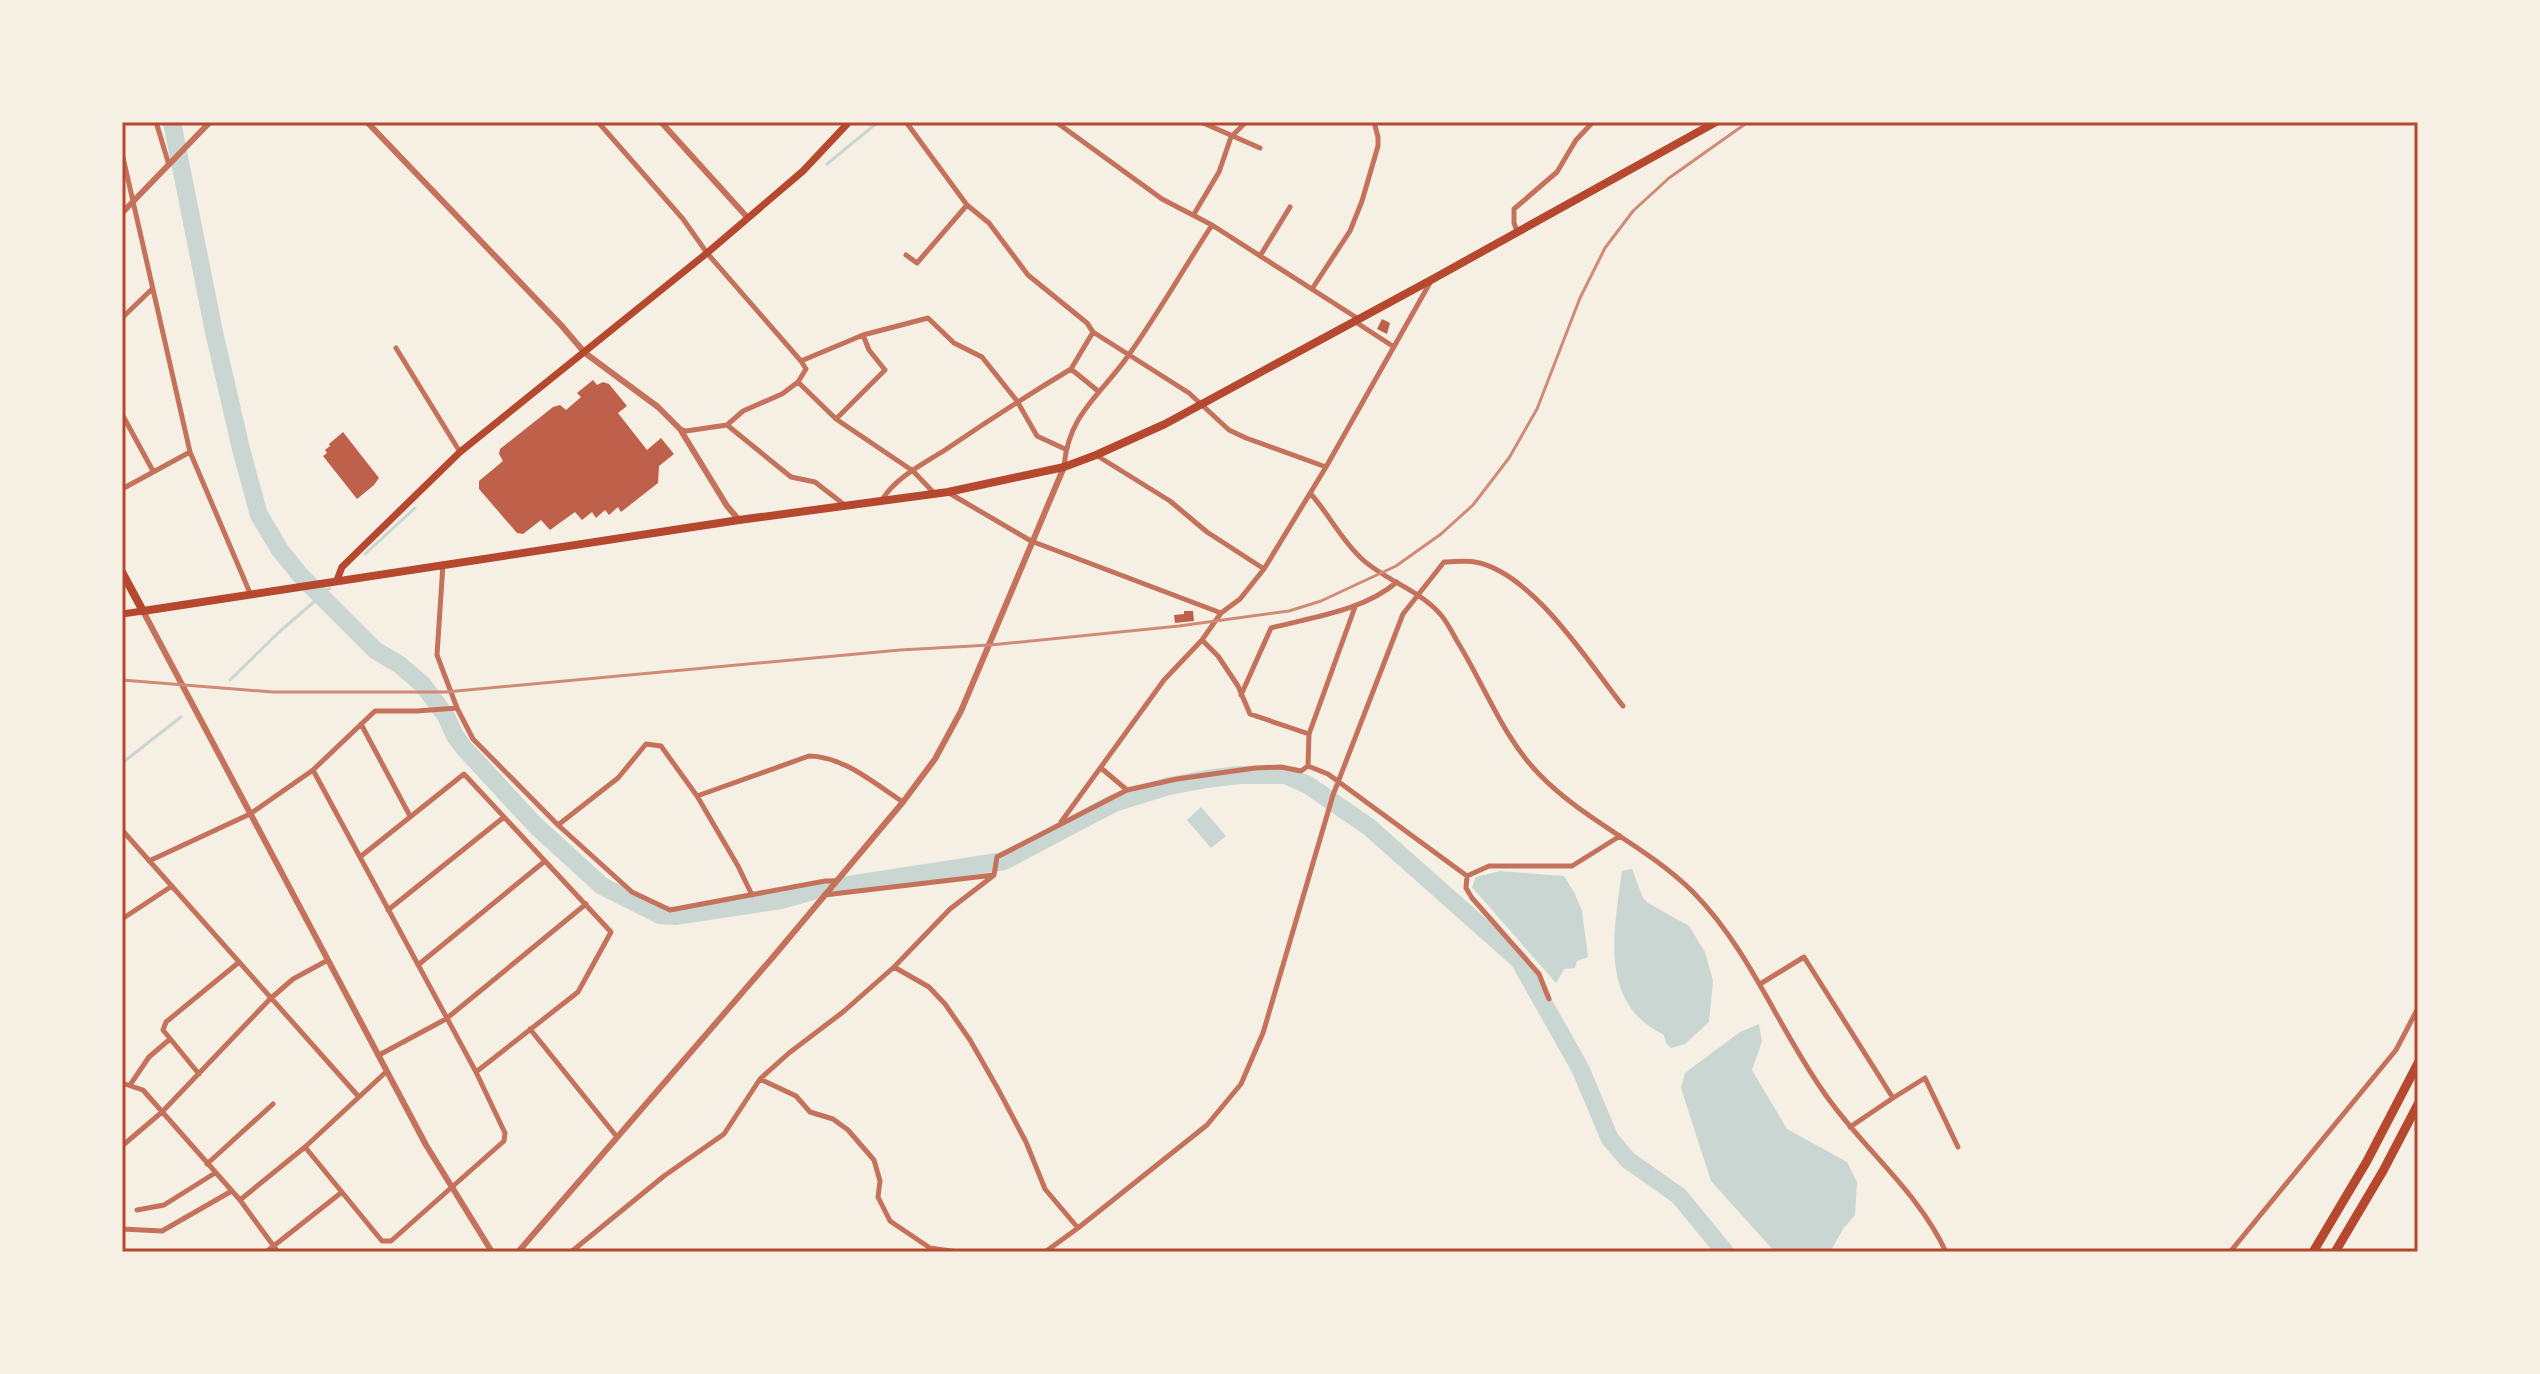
<svg xmlns="http://www.w3.org/2000/svg" width="2540" height="1374" font-family="'Archivo Narrow',sans-serif">
<rect width="100%" height="100%" fill="#f6efe4"/>
<path fill="#c9d6d2" d="M1201,807L1226,836L1211,848L1187,820Z
M1632,869L1643,898L1648,903L1689,926L1705,952L1713,981L1709,1022L1685,1044L1671,1048L1666,1043L1664,1035C1598,1003 1614,931 1622,871Z
M1500,871L1564,876L1575,894L1582,911L1588,957L1577,961L1575,968L1564,969L1556,983L1472,887L1476,877Z
M1759,1024L1762,1041L1752,1070L1787,1129L1847,1162L1857,1182L1855,1215L1843,1229L1830,1252H1775L1711,1181L1681,1088L1685,1073L1740,1032Z"/>
<g fill="none" stroke-linecap="round" stroke-linejoin="round">
<path stroke="#c9d6d2" stroke-width="3" d="M827,164L878,122
M365,554L415,508
M230,680L278,633L330,588
M122,763L181,717"/>
<path stroke="#c9d6d2" stroke-width="18" d="M172,122L214,332L241,449L259,515L280,550L300,575L375,650L400,665L423,685L446,716L455,736L464,748L535,825L602,886L660,915L675,916L781,900L816,890L1004,861L1114,803L1169,786L1207,779L1239,775H1285L1308,785L1369,827L1519,960L1580,1068L1610,1139L1628,1160L1679,1196L1725,1252"/>
</g>
<path fill="#bf614a" d="M1382,319L1390,323L1387,334L1377,329Z
M593,380L597,385L603,382L609,384L627,406L618,413L647,450L661,438L674,454L659,466L658,483L621,512L618,507L609,515L605,510L596,518L592,512L582,520L575,512L550,530L541,520L523,534L517,533L479,489V481L503,461L499,454L500,449L553,407L560,405L566,410L581,397L577,393Z
M343,432L379,478L374,485L357,499L323,456L327,453L325,450L330,446L329,444Z
M1184,611H1193L1194,621L1175,623L1174,615L1184,614Z"/>
<g fill="none" stroke-linecap="round" stroke-linejoin="round">
<path stroke="#c5725c" stroke-width="5" d="M156,122L169,165
M598,122L683,219L707,253L801,361L806,369L798,382L782,394L743,411L727,425L686,431L680,429
M906,122L967,205L989,223L1028,275L1087,323L1093,332L1189,393L1229,430L1246,438L1326,467
M1056,122L1162,199L1212,225L1357,318
M1201,122L1260,148
M122,153L190,452L250,593
M1194,214L1219,172L1231,137L1246,122
M1517,231L1514,223V209L1557,172L1576,140L1593,122
M906,255L917,263L967,205
M1260,256L1290,207
M1312,289L1350,231L1362,201L1378,146V137L1374,122
M122,318L152,289
M1354,321L1394,347
M396,348L460,452
M801,361L863,335L928,318L954,343L982,357L1017,401L1037,436L1065,449
M1071,369L1093,332
M798,382L836,419L913,471L935,494
M122,414L153,471
M836,419L885,370L869,350L863,335
M727,425L791,477L815,482L846,506
M1096,455L1170,501L1207,532L1264,569
M1064,466C1069,413 1100,396 1128,356C1158,314 1184,268 1212,225
M122,489L190,452
M949,493L1031,541L1221,613
M1310,493C1329,514 1341,540 1362,559C1386,581 1420,590 1441,615C1447,622 1452,632 1457,641C1485,686 1502,736 1539,774C1584,821 1647,846 1693,892C1750,950 1778,1028 1825,1094C1863,1149 1918,1191 1946,1252
M882,500C895,478 923,464 945,450C986,422 1028,395 1071,369L1098,391
M443,564L437,655L457,708L473,739L558,825L632,892L670,910L825,881H836
M1202,640L1218,656L1238,686L1250,714L1309,734L1308,766
M1241,695L1271,628C1313,617 1363,611 1397,582
M361,724L410,816
M1309,734L1355,607
M1101,768L1127,790
M697,796L738,866L752,895
M1061,822L1164,680L1202,640L1221,613L1240,599L1264,569L1326,467L1431,281
M558,825L618,778L646,744L661,746L697,796L809,756C843,756 875,784 903,802
M122,830L359,1097L305,1147L382,1241H391L504,1141L505,1133L476,1072L313,770
M360,857L464,774L611,932L578,992L476,1072
M149,861L250,814L313,770L375,711H417L457,708
M1467,876L1466,888L1472,898L1539,974L1549,999
M824,895L994,875L997,857L1127,790L1177,779L1255,768L1281,767L1301,771L1308,766L1328,774L1467,876L1489,866H1572L1620,836
M388,910L504,817
M122,919L172,886
M418,965L545,861
M894,967L929,987L945,1004L970,1040L998,1089L1026,1142L1045,1189L1078,1228
M1760,984L1804,957L1893,1098L1850,1127
M530,1029L617,1137
M379,1055L446,1019L586,904
M199,1074L163,1030L166,1022L238,963
M760,1079L796,1096L810,1112L833,1119L848,1130L874,1160L880,1181L878,1197L890,1221L930,1248L958,1252
M122,1083L143,1090L240,1200L278,1252
M130,1085L149,1057L170,1039
M359,1097L387,1071
M1893,1098L1925,1078L1958,1147
M122,1146L162,1112L270,999L293,979L328,960
M207,1164L273,1104
M240,1200L305,1147
M137,1210L164,1205L215,1173
M122,1229L162,1231L230,1192
M266,1252L342,1192
M571,1252L664,1176L724,1134L760,1079L789,1053L843,1012L894,967L950,909L993,876
M1045,1252L1078,1228L1207,1125L1241,1084L1263,1033L1333,795L1403,614L1444,562C1454,562 1466,560 1475,562C1532,572 1588,662 1623,706
M2230,1252L2396,1050L2418,1008"/>
<path stroke="#c5725c" stroke-width="6" d="M367,122L561,325L585,353L658,407L680,429L727,506L739,520
M661,122L747,217
M122,213L210,122
M143,611L426,1145L492,1252
M518,1252L773,957L903,802L935,759L961,711L1064,467"/>
<path stroke="#b5482f" stroke-width="7" d="M337,580L342,567L460,452L707,253L803,171L849,122
M122,614L143,611"/>
<path stroke="#b5482f" stroke-width="8" d="M122,572L143,611L739,520L948,492L1064,467L1096,455L1165,424L1431,280L1716,122"/>
<path stroke="#b5482f" stroke-width="9" d="M2313,1252L2367,1161L2418,1063
M2335,1252L2383,1171L2418,1104"/>
<path stroke="#cf8b77" stroke-width="3" d="M122,680L273,692H446L900,650L990,645L1179,626L1289,611L1321,601L1396,566L1441,534L1473,505L1509,458L1537,409L1580,298L1605,248L1633,211L1669,178L1748,122"/>
</g>
<rect width="2540" height="1374" fill="none" stroke="#f6efe4" stroke-width="248"/>
<rect x="124" y="124" width="2292" height="1126" fill="none" stroke="#b5482f" stroke-width="3"/>
</svg>
